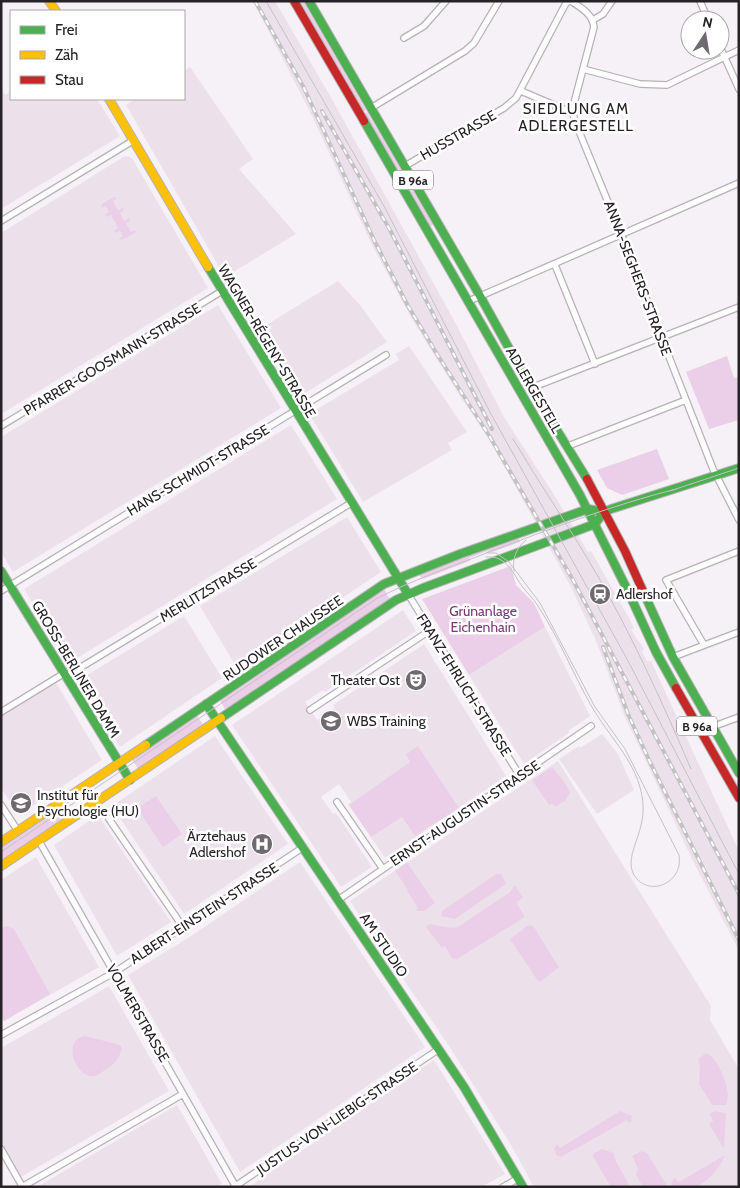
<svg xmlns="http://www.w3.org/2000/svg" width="740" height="1188" font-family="Cabin,sans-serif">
<rect width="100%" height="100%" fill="#f6f1f6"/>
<path fill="#ece1eb" d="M253,1H275L333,101L456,324L504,417L553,493L588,552L591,551L629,618L634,628L631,630L644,649L642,652L647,661H651L739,851V951L693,861L625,717L596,641L571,587L483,428L461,398L412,319L373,247L310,112Z
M190,67L253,159L239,169L296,234L225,277L126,105L136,99H184V71Z
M1,88L5,95L11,91V99H97L120,136L1,209Z
M125,156L132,158L208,288L1,414V233Z
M338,281L360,305L387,342L299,397L258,330Z
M218,305L281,408L13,572L1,552V437Z
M409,346L467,432L448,443L452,450L363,502L309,414L399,360L396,354Z
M291,425L337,499L69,663L24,589Z
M347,517L381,572L237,668L200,606Z
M403,610L416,631L325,692L323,690L305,702L317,720L335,708L333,705L424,644L506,776L385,858L348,804L351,802L339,784L321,797L333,814L336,813L372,867L341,887L232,725Z
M184,616L222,678L120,747L79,680Z
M545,627L590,716L568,731L569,733L524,764L469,675Z
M55,681L102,760L19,815L1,788V715Z
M602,734L618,754L634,790L597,814L559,759L579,746L580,748Z
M215,736L288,844L184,914L112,806Z
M558,761L711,1006L710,1020L739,1069V1187H534L511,1145L451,1049L350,901Z
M98,815L171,922L117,956L54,845Z
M36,857L99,967L4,1021L1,1016V880Z
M300,862L425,1047L240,1172L128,975L191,936Z
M109,986L169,1091L21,1177L1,1141V1048Z
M434,1060L505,1174L481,1187H249Z
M177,1105L222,1184L217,1187H37Z"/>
<path fill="#ebcfe8" d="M298,1H303L366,110L362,112Z
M367,112L433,225L429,227L364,114Z
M114,197L117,198L113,201L118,210L123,208L124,210L120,213L124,221L129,218L130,221L126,223L131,232L136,230L135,233L122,240L119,239L123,236L120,231L115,233L114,231L118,228L111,215L107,217L105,215L109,212L106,206L101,208L102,204Z
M727,356L734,378L739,377V420L709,429L686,372Z
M657,449L669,479L622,495L607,488L597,470Z
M518,537L520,542L489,553L487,551L469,558L470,561L423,579L418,574Z
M511,566L516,585L534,603L545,627L469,675L422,599Z
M384,588L388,597L392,599L228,710L225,709L219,699Z
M196,714L204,726L139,770L131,758Z
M418,746L459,808L415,836L402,817L371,837L349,805L410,762L406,754Z
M552,767L566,784L570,792L566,800L555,807L553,804L549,805L532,780Z
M156,796L182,834L163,847L137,808Z
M64,804L72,815L1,863V846Z
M407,862L435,903L424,911H417L416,909L418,908L407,891L408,890L395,871Z
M496,874H501L506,884L455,919L441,916L442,911Z
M515,885L523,898L516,902L525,917L457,959L452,958L445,946L442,948L426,927L430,924L451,928L458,927L510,892Z
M530,925L534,927L558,966V968L540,982L538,981L510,939L527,926Z
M6,926L14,929L50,994L4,1021L1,1016V928Z
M85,1036L117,1044L121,1046L122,1050C117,1061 113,1066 102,1072C100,1073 97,1076 95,1076C77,1080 60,1040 85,1036Z
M706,1053C717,1057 727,1082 728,1094C728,1097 727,1102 726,1105H712L699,1084L700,1067L698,1059Z
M620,1111L632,1116L631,1122L629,1123L627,1120L561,1157L556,1155L554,1149L557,1144L560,1148Z
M715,1111L726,1113L724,1149L709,1124L713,1121L710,1114Z
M602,1149L614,1153L615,1159L630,1187H611L593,1157V1154Z
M642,1151L647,1153L668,1187H643L636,1175L638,1169L632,1156Z
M725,1155C720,1167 707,1185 693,1187C686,1187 679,1187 673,1187L671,1184L674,1178L679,1182Z"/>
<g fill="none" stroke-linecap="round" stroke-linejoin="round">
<g stroke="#b6b2b6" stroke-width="8">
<path id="street" d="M571,1C581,8 592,13 594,27L573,107L574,119L619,229L713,469L739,520
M700,1L708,20
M593,20L603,14L612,1
M404,38L424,26L446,1
M720,47L739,89
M583,69L640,84L667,85L739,50
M521,91L573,113
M371,108L465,51L474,43L499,1
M405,166L504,108L516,98L566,3L570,1
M1,221L134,140
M555,265L595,364
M469,301L739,183
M531,388L739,307
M1,426L222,291
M568,446L686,400
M1,591L386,355
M408,594L520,776
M704,645L666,580L739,551
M673,657L739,632
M65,677L351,503
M310,710L429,631
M1,712L63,674
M712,727L739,717
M337,802L383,869
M1,805L18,831
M109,819L183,927
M39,841L236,1187
M338,900L591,726
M1,1035L115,972L302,848
M1,1149L22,1186
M22,1187L183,1094
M234,1187L439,1049
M503,1187L519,1178"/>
</g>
<g stroke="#b6b2b6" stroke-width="10">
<path id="fast" d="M309,1L480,296L531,388L587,479
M364,121L580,495L627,589L656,652L676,688
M208,267L408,594
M1,571L130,780
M642,589L673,657L739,773
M206,704L464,1087L523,1187
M221,718L396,600L423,588L595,524L604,512L611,509L739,468
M146,745L384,584L460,554L588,509L604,512"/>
</g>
<g stroke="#b6b2b6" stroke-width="10">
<path id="slow" d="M49,1L56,11
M109,99L208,267
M1,842L146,745
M1,866L221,718"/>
</g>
<g stroke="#b6b2b6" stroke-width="10">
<path id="jam" d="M294,1L364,121
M587,479L625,551L642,589
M676,688L739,798"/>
</g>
<use href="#street" stroke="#fefdfe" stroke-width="5.5"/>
<use href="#fast" stroke="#4caf50" stroke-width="8"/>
<use href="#slow" stroke="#ffc107" stroke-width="8"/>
<use href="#jam" stroke="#c62828" stroke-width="8"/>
<path stroke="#c3c2c3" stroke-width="1" d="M266,1L385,208L491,414L627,659L739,874
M513,439C541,486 572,531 599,578C634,640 663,704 691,769
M670,491L739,468
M486,557C492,557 496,557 501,560C511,565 515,577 522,586C527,593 534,599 538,606C559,638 573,674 592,707C608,735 633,758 641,791C644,804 644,816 640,829C637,842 627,859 633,873C646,899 684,884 679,855L625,749L595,707L540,603L509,562L496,553H487
M514,571C512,559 516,548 526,540
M1,852L376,599C412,580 451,567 489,552C550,529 613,505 676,489"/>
<g stroke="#c3c2c3" stroke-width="4">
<path id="rail" d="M255,1L304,88L375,242L408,306L440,359L490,437L573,580L739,894
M322,111L390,230L492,429
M603,647L628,714L650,762L739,940"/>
</g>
<use href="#rail" stroke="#fff" stroke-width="2" stroke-dasharray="5.5" stroke-linecap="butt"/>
</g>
<defs>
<g id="station-disc" transform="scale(1.125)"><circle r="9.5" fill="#6f6a6f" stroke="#fff"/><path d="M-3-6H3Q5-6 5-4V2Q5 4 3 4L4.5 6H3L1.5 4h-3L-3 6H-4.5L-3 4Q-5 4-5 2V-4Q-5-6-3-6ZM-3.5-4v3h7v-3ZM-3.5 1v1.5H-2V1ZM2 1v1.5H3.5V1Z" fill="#fff"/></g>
<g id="theatre-disc" transform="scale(1.125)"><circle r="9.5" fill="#6f6a6f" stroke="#fff"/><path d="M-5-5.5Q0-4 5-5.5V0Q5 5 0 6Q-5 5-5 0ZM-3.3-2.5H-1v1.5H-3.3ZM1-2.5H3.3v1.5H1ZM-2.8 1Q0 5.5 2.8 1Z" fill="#fff"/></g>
<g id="university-disc" transform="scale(1.125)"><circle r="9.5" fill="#6f6a6f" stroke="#fff"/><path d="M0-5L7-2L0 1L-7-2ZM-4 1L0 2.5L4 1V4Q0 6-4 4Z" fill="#fff"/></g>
<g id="hospital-disc" transform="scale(1.125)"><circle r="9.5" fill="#6f6a6f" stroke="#fff"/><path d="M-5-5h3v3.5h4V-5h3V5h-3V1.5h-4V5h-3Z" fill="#fff"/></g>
</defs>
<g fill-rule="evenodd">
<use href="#station-disc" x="600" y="594"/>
<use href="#theatre-disc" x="416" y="680"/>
<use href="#university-disc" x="331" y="721"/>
<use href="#university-disc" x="21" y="803"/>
<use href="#hospital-disc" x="262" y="844"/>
</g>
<g text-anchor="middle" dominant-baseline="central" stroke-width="5" stroke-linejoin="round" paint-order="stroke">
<g fill="#fff" stroke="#676467" stroke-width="1">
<rect x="393" y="170.5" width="40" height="19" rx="4"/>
<rect x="677" y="716.5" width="40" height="19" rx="4"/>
</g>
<g font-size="12" font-weight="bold" fill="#262226">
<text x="413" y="180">B 96a</text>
<text x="697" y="726">B 96a</text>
</g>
<g font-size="14" fill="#262226" stroke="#fff">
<text transform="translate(458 135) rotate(-30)">HUSSTRASSE</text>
<text transform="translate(638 278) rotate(69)">ANNA-SEGHERS-STRASSE</text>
<text transform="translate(267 341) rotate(59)">WAGNER-RÉGENY-STRASSE</text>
<text transform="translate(112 359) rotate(-31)">PFARRER-GOOSMANN-STRASSE</text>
<text transform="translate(534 390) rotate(60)">ADLERGESTELL</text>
<text transform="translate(198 470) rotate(-31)">HANS-SCHMIDT-STRASSE</text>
<text transform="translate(208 590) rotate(-31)">MERLITZSTRASSE</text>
<text transform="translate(283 638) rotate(-34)">RUDOWER CHAUSSEE</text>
<text transform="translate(76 669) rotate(59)">GROSS-BERLINER DAMM</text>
<text transform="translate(464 685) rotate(58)">FRANZ-EHRLICH-STRASSE</text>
<text transform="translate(465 813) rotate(-34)">ERNST-AUGUSTIN-STRASSE</text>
<text transform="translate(204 913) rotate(-33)">ALBERT-EINSTEIN-STRASSE</text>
<text transform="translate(384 945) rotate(56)">AM STUDIO</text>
<text transform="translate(138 1013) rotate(60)">VOLMERSTRASSE</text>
<text transform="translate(337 1118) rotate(-34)">JUSTUS-VON-LIEBIG-STRASSE</text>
</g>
<g font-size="14" fill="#262226" stroke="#fff" text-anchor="start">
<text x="616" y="594">Adlershof</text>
<text x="400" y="680" text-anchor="end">Theater Ost</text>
<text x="347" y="721">WBS Training</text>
<text x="37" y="795">Institut für<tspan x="37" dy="16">Psychologie (HU)</tspan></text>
<text x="246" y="836" text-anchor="end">Ärztehaus<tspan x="246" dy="16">Adlershof</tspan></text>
</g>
<g font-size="14" fill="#7a3675" stroke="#fff">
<text x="483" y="611">Grünanlage<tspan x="483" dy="16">Eichenhain</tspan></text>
</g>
<g font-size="15" letter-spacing="1" fill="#262226" stroke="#fff">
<text x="576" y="109">SIEDLUNG AM<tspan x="576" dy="17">ADLERGESTELL</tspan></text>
</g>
</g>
<rect width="740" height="1188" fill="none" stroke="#262226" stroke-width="5"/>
<rect x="10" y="10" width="175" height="90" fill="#ffffff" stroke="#a8a7a8"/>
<rect x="20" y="26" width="25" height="8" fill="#4caf50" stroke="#a8a7a8"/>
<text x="55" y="35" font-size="15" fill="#262226">Frei</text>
<rect x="20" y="51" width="25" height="8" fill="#ffc107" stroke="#a8a7a8"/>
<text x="55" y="60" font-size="15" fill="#262226">Zäh</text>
<rect x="20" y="76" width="25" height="8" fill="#c62828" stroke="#a8a7a8"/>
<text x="55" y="85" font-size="15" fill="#262226">Stau</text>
<g transform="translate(705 35) rotate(12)"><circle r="24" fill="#ffffff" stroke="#a8a7a8"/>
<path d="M0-4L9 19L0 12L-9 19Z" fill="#6f6a6f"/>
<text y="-8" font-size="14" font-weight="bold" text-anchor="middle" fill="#262226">N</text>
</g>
</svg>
